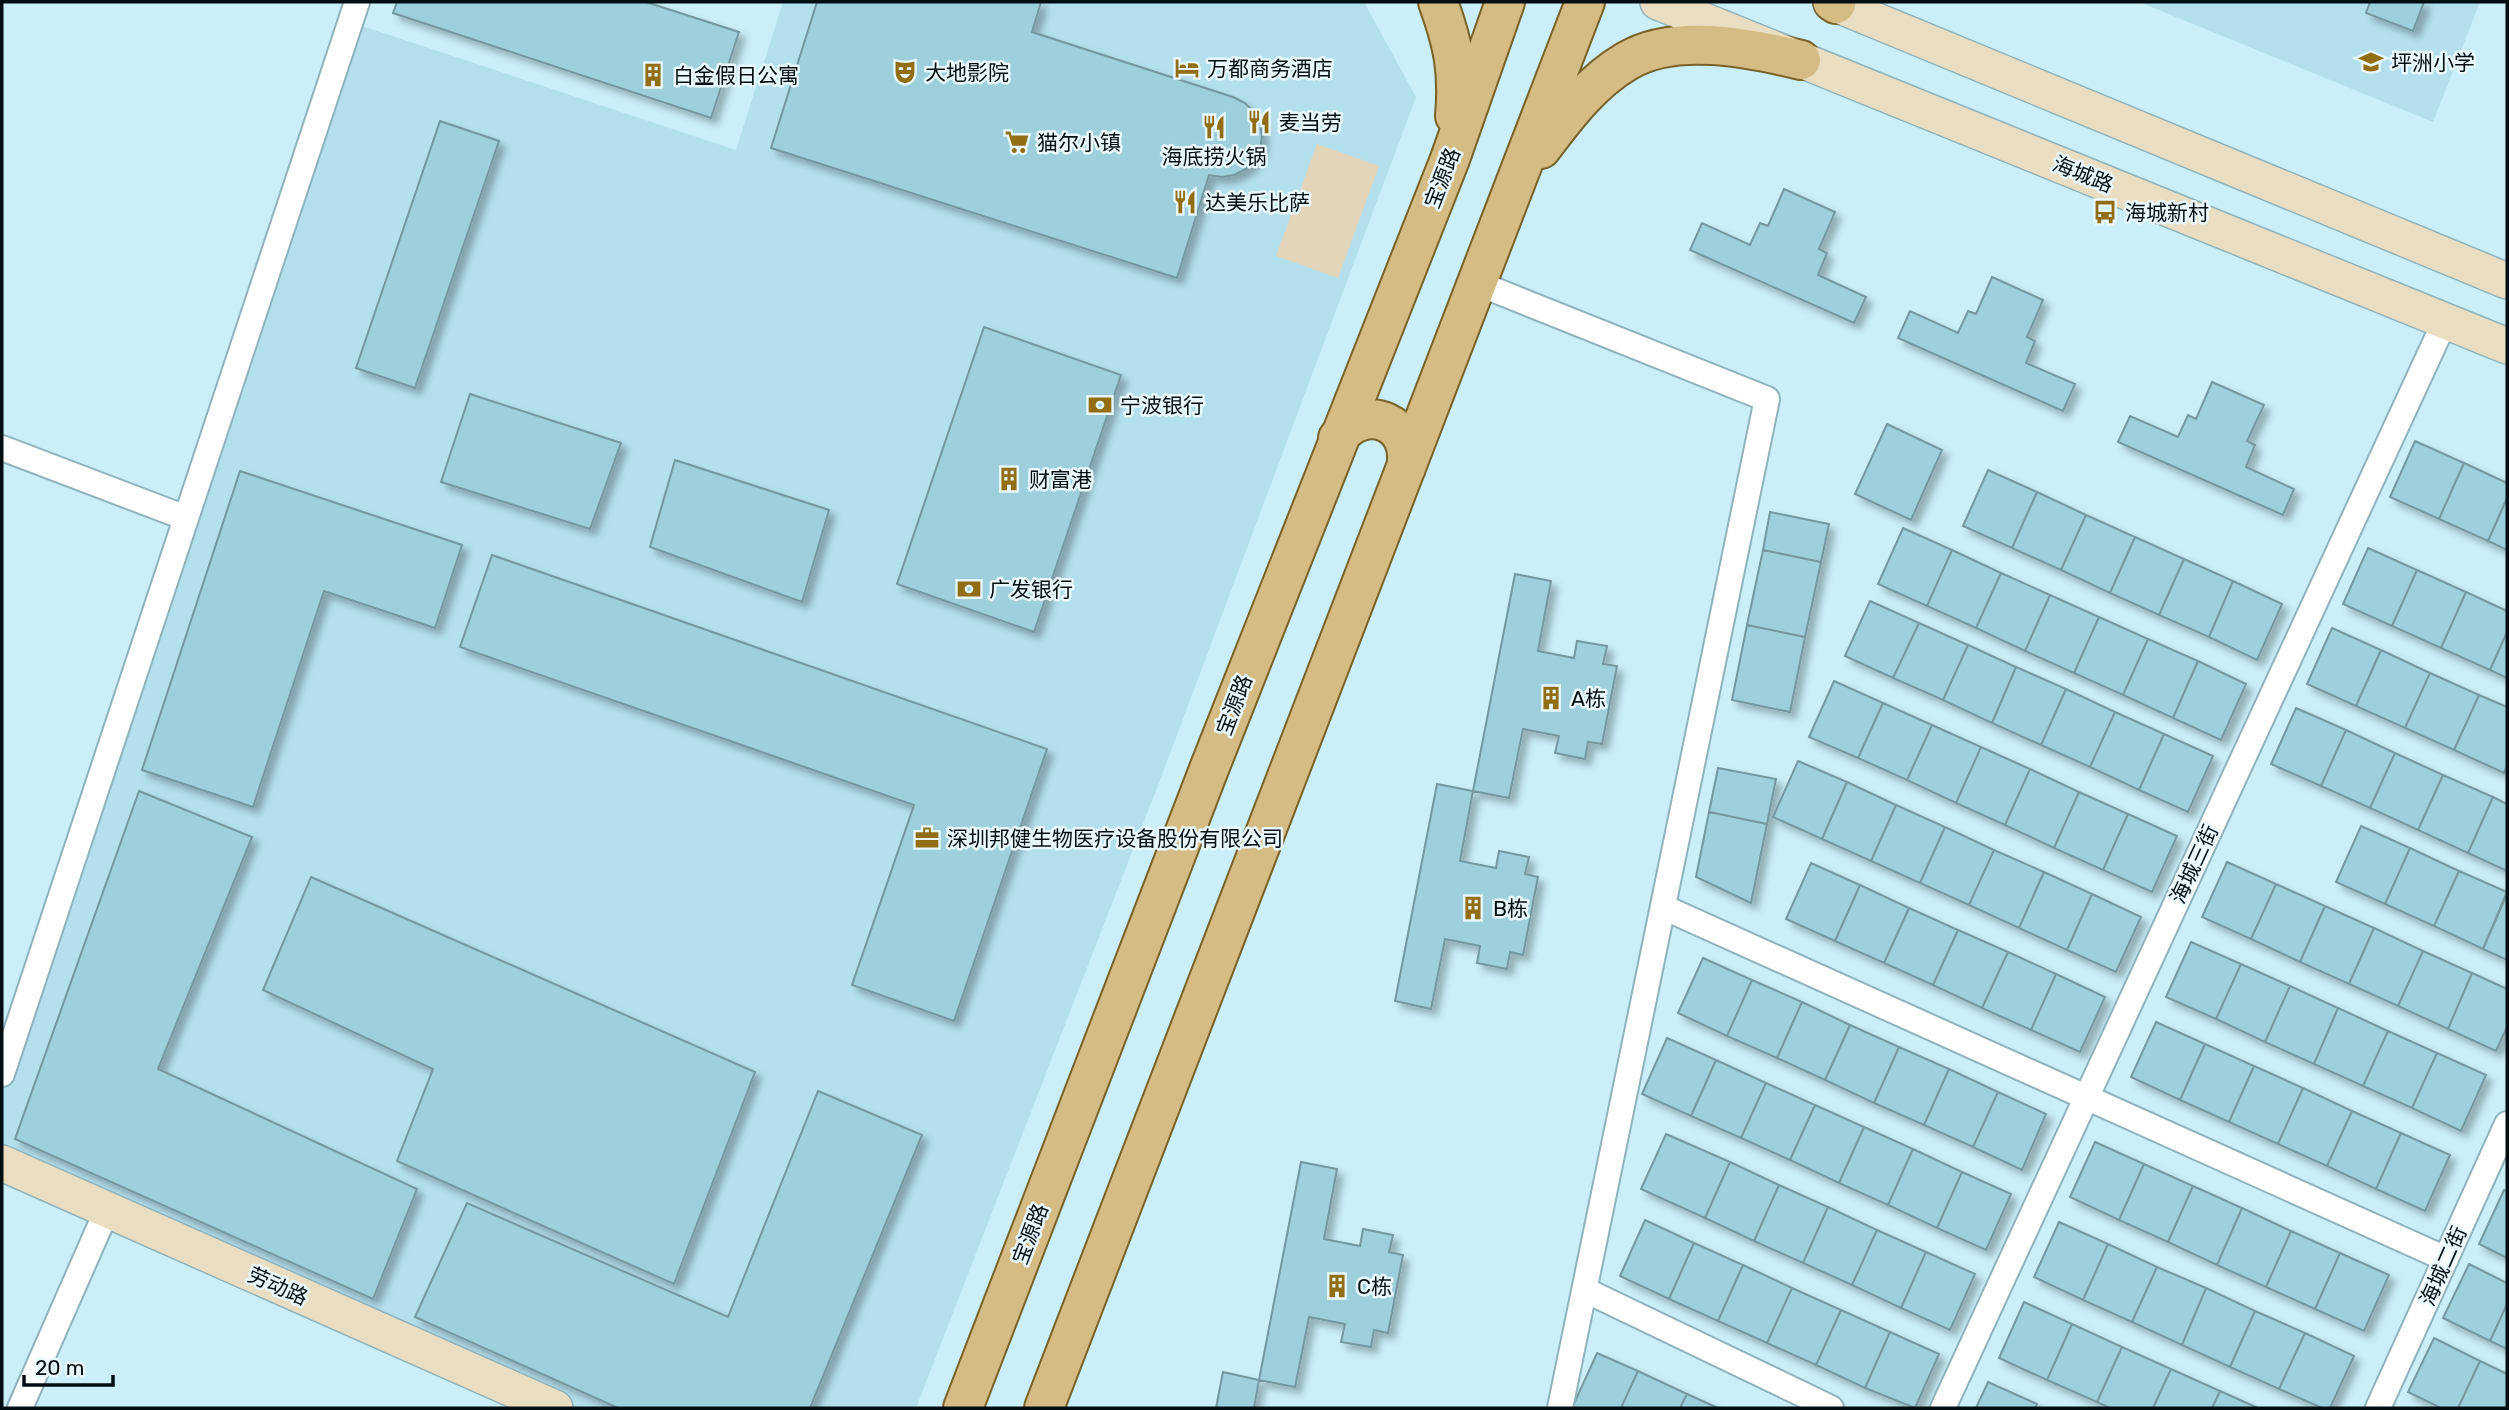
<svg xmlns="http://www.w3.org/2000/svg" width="2509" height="1410" font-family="Rubik,'Noto Sans SC',sans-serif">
<defs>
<filter id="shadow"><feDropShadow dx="6" dy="6" stdDeviation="3.5" flood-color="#0004"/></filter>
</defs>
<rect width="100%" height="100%" fill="#caeff9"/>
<path fill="#b4e0ed" d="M783,2H1364L1416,97L1162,775L916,1408H555L2,1163V1074L350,22L736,150Z
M2139,2H2480L2433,122Z"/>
<path fill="#e2d5ba" d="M1317,144L1379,166L1338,278L1276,256Z"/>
<path fill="#9ecfdc" stroke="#7497a0" stroke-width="2" filter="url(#shadow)" d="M397,2H646L739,32L711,118L393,13Z
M817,2H1041L1032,32L1233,97L1245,103L1254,112L1260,124L1262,136L1260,149L1255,160L1246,169L1234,175L1222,177L1209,175L1177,278L771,148Z
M2370,2H2424L2413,31L2366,13Z
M440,121L499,141L415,388L356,368Z
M1784,189L1835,212L1819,249L1827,253L1818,275L1866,297L1854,323L1690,250L1702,223L1750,245L1760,223L1768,226Z
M1992,277L2043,300L2027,337L2035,341L2026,363L2075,384L2063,411L1898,338L1910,311L1958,333L1968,311L1976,314Z
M984,327L1121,375L1034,632L897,584Z
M2212,382L2264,405L2247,441L2255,445L2246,467L2294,489L2283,515L2118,442L2130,416L2178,437L2188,415L2196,419Z
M470,394L621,443L590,529L441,482Z
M1887,424L1942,450L1911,520L1855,494Z
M2415,441L2464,463L2439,519L2390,497Z
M675,460L829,510L802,602L650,547Z
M2464,463L2507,483V498L2488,541L2439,519Z
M1988,470L2037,492L2012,548L1963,526Z
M240,471L462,545L435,628L324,591L253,807L142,770Z
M2037,492L2086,515L2061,570L2012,548Z
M2507,498V550L2488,541Z
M1770,512L1829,524L1821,562L1763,550Z
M2086,515L2135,537L2110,593L2061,570Z
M1903,528L1952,550L1927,606L1878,584Z
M2135,537L2184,559L2159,615L2110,593Z
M2368,548L2417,570L2392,626L2343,604Z
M1763,550L1821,562L1805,637L1747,625Z
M1952,550L2001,573L1976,628L1927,606Z
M492,555L1047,749L954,1021L852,985L914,805L460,647Z
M2184,559L2233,581L2209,637L2159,615Z
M2417,570L2466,592L2441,648L2392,626Z
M2001,573L2050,595L2025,651L1976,628Z
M1515,574L1551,581L1538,651L1574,658L1577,641L1607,646L1603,664L1617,666L1602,744L1588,742L1585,759L1555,753L1559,736L1523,729L1509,798L1473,791Z
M2233,581L2282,604L2257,660L2209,637Z
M2466,592L2507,611V632L2490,670L2441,648Z
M2050,595L2099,617L2074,673L2025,651Z
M1870,601L1919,623L1893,678L1845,656Z
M2099,617L2148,639L2123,695L2074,673Z
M1919,623L1968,645L1943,700L1893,678Z
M1747,625L1805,637L1790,712L1732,700Z
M2332,628L2381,650L2356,706L2307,684Z
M2507,632V678L2490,670Z
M2148,639L2198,661L2173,718L2123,695Z
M1968,645L2016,667L1992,723L1943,700Z
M2381,650L2430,673L2405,728L2356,706Z
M2198,661L2246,684L2221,740L2173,718Z
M2016,667L2066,689L2041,745L1992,723Z
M2430,673L2479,695L2454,750L2405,728Z
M1834,681L1883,703L1858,758L1809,737Z
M2066,689L2115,712L2090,767L2041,745Z
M2479,695L2507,707V765L2504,773L2454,750Z
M1883,703L1932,725L1907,780L1858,758Z
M2296,708L2346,730L2321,786L2271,764Z
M2115,712L2164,734L2139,790L2090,767Z
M1932,725L1981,747L1956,803L1907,780Z
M2346,730L2395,753L2370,808L2321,786Z
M2164,734L2213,756L2188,812L2139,790Z
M1981,747L2030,769L2005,825L1956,803Z
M2395,753L2443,775L2418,830L2370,808Z
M1798,761L1847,782L1822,839L1773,817Z
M1718,768L1776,779L1767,824L1709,812Z
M2030,769L2079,792L2054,848L2005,825Z
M2443,775L2493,797L2468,853L2418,830Z
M1847,782L1896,805L1871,861L1822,839Z
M1437,784L1473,791L1460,861L1496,868L1499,851L1529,857L1525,874L1538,877L1523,955L1510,952L1507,969L1477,963L1480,946L1445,939L1431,1009L1395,1001Z
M139,791L252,837L158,1069L417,1189L373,1299L15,1139Z
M2079,792L2128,814L2103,870L2054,848Z
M2493,797L2507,804V871L2468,853Z
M1896,805L1945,827L1920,883L1871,861Z
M1709,812L1767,824L1751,903L1696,877Z
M2128,814L2177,836L2152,892L2103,870Z
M2361,826L2410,848L2385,904L2336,882Z
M1945,827L1994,850L1969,905L1920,883Z
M2410,848L2459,871L2434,926L2385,904Z
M1994,850L2044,872L2019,928L1969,905Z
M2227,862L2276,884L2251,939L2202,917Z
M1811,863L1860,885L1835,941L1786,919Z
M2459,871L2507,892L2483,949L2434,926Z
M2044,872L2092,894L2067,950L2019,928Z
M311,877L755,1072L674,1284L397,1161L433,1069L263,990Z
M2276,884L2325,906L2300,962L2251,939Z
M1860,885L1909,908L1884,963L1835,941Z
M2092,894L2141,917L2116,972L2067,950Z
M2507,894V960L2483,949Z
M2325,906L2374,928L2349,984L2300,962Z
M1909,908L1958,930L1933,985L1884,963Z
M2374,928L2423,951L2398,1006L2349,984Z
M1958,930L2008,952L1982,1008L1933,985Z
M2191,942L2241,964L2216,1019L2166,997Z
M2423,951L2472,973L2448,1029L2398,1006Z
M2008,952L2056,974L2031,1030L1982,1008Z
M1703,958L1752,980L1727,1036L1678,1013Z
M2241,964L2290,986L2265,1042L2216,1019Z
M2472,973L2507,989V1027L2496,1051L2448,1029Z
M2056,974L2105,997L2080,1052L2031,1030Z
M1752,980L1802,1002L1777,1058L1727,1036Z
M2290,986L2338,1008L2314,1064L2265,1042Z
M1802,1002L1850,1025L1825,1080L1777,1058Z
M2338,1008L2388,1031L2363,1086L2314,1064Z
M2156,1022L2205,1044L2180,1100L2131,1077Z
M1850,1025L1899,1047L1874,1103L1825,1080Z
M2388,1031L2437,1053L2412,1108L2363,1086Z
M1667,1038L1716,1060L1691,1116L1642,1094Z
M2205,1044L2254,1066L2229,1122L2180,1100Z
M1899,1047L1949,1069L1924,1125L1874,1103Z
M2437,1053L2486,1075L2461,1131L2412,1108Z
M1716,1060L1766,1083L1741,1138L1691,1116Z
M2254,1066L2303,1088L2278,1144L2229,1122Z
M1949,1069L1998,1092L1973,1147L1924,1125Z
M1766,1083L1815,1105L1790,1160L1741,1138Z
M2303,1088L2352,1111L2327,1166L2278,1144Z
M818,1091L922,1135L810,1408H618L415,1317L467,1203L728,1317Z
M1998,1092L2046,1114L2022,1170L1973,1147Z
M1815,1105L1864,1127L1839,1183L1790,1160Z
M2352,1111L2401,1133L2376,1189L2327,1166Z
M1864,1127L1913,1149L1888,1205L1839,1183Z
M2401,1133L2450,1155L2425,1211L2376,1189Z
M1666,1134L1730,1162L1705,1218L1641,1189Z
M2095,1142L2144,1164L2119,1220L2070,1197Z
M1913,1149L1962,1172L1937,1228L1888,1205Z
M1301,1162L1337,1169L1324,1239L1360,1246L1363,1229L1393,1235L1389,1252L1403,1255L1388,1333L1374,1330L1371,1347L1341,1342L1345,1324L1309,1317L1295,1387L1259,1380Z
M1730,1162L1779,1185L1754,1241L1705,1218Z
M2144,1164L2193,1186L2168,1242L2119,1220Z
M1962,1172L2011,1194L1986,1250L1937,1228Z
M1779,1185L1828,1207L1803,1263L1754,1241Z
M2193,1186L2242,1208L2217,1265L2168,1242Z
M2504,1190L2507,1191V1258L2479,1244Z
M1828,1207L1877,1230L1852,1285L1803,1263Z
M2242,1208L2291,1231L2266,1287L2217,1265Z
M1645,1220L1694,1243L1669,1299L1620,1276Z
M2059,1222L2108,1244L2083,1300L2034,1277Z
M1877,1230L1926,1252L1901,1308L1852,1285Z
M2291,1231L2340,1253L2315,1309L2266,1287Z
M1694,1243L1743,1265L1718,1321L1669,1299Z
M2108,1244L2157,1267L2132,1322L2083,1300Z
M1926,1252L1975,1274L1950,1330L1901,1308Z
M2340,1253L2389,1275L2364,1331L2315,1309Z
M2469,1264L2507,1283V1304L2490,1341L2443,1318Z
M1743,1265L1792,1288L1767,1343L1718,1321Z
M2157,1267L2206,1288L2182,1345L2132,1322Z
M1792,1288L1841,1310L1816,1365L1767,1343Z
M2206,1288L2255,1311L2230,1367L2182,1345Z
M2024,1302L2072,1324L2047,1380L1999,1358Z
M2507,1304V1349L2490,1341Z
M1841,1310L1890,1332L1865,1388L1816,1365Z
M2255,1311L2305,1333L2279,1389L2230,1367Z
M2072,1324L2122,1347L2097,1402L2047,1380Z
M1890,1332L1939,1354L1915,1408L1865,1388Z
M2305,1333L2354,1356L2330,1408H2322L2279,1389Z
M2434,1338L2480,1361L2458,1408H2441L2408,1392Z
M2122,1347L2171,1369L2153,1408H2110L2097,1402Z
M1597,1353L1638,1371L1621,1408H1572Z
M2480,1361L2507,1374V1408H2458Z
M2171,1369L2220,1391L2212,1408H2153Z
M1638,1371L1687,1394L1680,1408H1621Z
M1223,1372L1259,1380L1254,1408H1216Z
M1988,1382L2037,1404L2035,1408H1976Z
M2220,1391L2258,1408H2212Z
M1687,1394L1718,1408H1680Z"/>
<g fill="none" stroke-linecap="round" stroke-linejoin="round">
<g stroke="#8fb3bd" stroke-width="28">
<path id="street" d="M1477,283L1767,399L1560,1408
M2,448L186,518
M1663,907L2446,1259
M2,1074L357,2
M1585,1290L1831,1408
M20,1408L107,1210
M1943,1408L2445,321
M2378,1408L2507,1124"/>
</g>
<g stroke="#8fb3bd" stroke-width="38">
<path id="secondary" d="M1658,2L2507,346
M1831,2L2507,281
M2,1163L555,1408"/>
</g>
<g stroke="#796227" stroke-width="42">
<path id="primary" d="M1438,2C1453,43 1459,71 1455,116
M1833,2L1836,4
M1541,149C1566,116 1591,82 1627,61C1675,32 1751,48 1801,60
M1338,438C1366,401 1415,423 1406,468
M963,1408L1209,769L1450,159L1505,2
M1044,1408L1585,2"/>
</g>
<use href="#street" stroke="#fff" stroke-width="24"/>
<use href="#secondary" stroke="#eadec2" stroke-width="35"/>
<use href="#primary" stroke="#d5bc84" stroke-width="38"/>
</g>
<defs>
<g id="school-bare" transform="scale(1.89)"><path d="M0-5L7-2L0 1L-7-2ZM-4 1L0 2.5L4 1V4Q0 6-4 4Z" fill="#916e14" stroke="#e9f8fc" stroke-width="2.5" paint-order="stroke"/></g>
<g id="hotel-bare" transform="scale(1.89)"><path d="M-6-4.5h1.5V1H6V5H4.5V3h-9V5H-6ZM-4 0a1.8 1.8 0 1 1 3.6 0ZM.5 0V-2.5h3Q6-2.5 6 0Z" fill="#916e14" stroke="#e9f8fc" stroke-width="2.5" paint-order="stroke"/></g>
<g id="theatre-bare" transform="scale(1.89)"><path d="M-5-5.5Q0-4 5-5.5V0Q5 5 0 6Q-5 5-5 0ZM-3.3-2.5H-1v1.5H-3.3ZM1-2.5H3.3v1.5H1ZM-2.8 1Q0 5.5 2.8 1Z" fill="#916e14" stroke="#e9f8fc" stroke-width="2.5" paint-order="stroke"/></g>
<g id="building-bare" transform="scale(1.89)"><path d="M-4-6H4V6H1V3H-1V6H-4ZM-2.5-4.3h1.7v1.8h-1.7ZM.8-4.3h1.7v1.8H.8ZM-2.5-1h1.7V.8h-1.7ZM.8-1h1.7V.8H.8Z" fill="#916e14" stroke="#e9f8fc" stroke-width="2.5" paint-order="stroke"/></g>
<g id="restaurant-bare" transform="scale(1.89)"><path d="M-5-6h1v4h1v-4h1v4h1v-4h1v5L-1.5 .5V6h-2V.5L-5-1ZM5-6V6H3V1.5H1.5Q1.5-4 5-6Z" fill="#916e14" stroke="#e9f8fc" stroke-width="2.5" paint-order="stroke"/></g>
<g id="supermarket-bare" transform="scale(1.89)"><path d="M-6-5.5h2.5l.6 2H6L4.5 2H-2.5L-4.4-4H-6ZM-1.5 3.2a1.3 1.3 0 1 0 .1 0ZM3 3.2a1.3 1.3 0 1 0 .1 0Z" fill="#916e14" stroke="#e9f8fc" stroke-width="2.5" paint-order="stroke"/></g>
<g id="bus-bare" transform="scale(1.89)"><path d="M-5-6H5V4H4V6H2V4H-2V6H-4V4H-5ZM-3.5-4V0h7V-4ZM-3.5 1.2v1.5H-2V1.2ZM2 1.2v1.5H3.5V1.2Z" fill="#916e14" stroke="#e9f8fc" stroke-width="2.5" paint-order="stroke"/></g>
<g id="bank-bare" transform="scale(1.89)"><path d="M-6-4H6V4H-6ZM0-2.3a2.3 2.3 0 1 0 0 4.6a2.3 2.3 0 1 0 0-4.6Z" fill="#916e14" stroke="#e9f8fc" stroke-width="2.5" paint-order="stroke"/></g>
<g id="office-bare" transform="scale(1.89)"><path d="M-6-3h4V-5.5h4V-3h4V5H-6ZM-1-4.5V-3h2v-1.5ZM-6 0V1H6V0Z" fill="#916e14" stroke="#e9f8fc" stroke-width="2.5" paint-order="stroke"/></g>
</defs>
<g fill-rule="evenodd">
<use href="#school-bare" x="2371" y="62"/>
<use href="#hotel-bare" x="1187" y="68"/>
<use href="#theatre-bare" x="905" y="72"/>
<use href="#building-bare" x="653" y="75"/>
<use href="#restaurant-bare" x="1259" y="122"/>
<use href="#restaurant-bare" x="1214" y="127"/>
<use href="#supermarket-bare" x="1017" y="142"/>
<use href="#restaurant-bare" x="1185" y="202"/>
<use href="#bus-bare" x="2105" y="212"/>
<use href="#bank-bare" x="1100" y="405"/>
<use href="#building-bare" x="1009" y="479"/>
<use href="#bank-bare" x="969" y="589"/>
<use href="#building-bare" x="1551" y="698"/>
<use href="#office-bare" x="927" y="838"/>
<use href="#building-bare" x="1473" y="908"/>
<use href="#building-bare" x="1337" y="1286"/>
</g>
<g text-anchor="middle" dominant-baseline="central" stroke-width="5" stroke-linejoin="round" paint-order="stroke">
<g font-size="21" fill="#030e12" stroke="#e9f8fc" text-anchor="start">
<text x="2391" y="62">坪洲小学</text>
<text x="1207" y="68">万都商务酒店</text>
<text x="925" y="72">大地影院</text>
<text x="673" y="75">白金假日公寓</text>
<text x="1279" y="122">麦当劳</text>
<text x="1037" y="142">猫尔小镇</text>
<text x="1214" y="156" text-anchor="middle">海底捞火锅</text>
<text x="1205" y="202">达美乐比萨</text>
<text x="2125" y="212">海城新村</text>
<text x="1120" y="405">宁波银行</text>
<text x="1029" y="479">财富港</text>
<text x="989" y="589">广发银行</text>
<text x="1571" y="698">A栋</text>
<text x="947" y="838">深圳邦健生物医疗设备股份有限公司</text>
<text x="1493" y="908">B栋</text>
<text x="1357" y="1286">C栋</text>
</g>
<g font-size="21" fill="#030e12" stroke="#e9f8fc">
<text transform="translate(2083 174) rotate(22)">海城路</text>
<text transform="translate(1442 178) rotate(-69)">宝源路</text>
<text transform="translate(1234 705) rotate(-69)">宝源路</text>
<text transform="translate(2194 864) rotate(-65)">海城三街</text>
<text transform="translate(1030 1234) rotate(-69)">宝源路</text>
<text transform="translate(2443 1266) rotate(-66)">海城二街</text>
<text transform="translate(278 1286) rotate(24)">劳动路</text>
</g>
</g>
<rect width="2509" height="1410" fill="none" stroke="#030e12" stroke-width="7"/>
<path d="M24 1375v10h89v-10" fill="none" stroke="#030e12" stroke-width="3.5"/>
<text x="35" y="1375" font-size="21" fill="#030e12" stroke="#e9f8fc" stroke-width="5" paint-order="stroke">20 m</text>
</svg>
